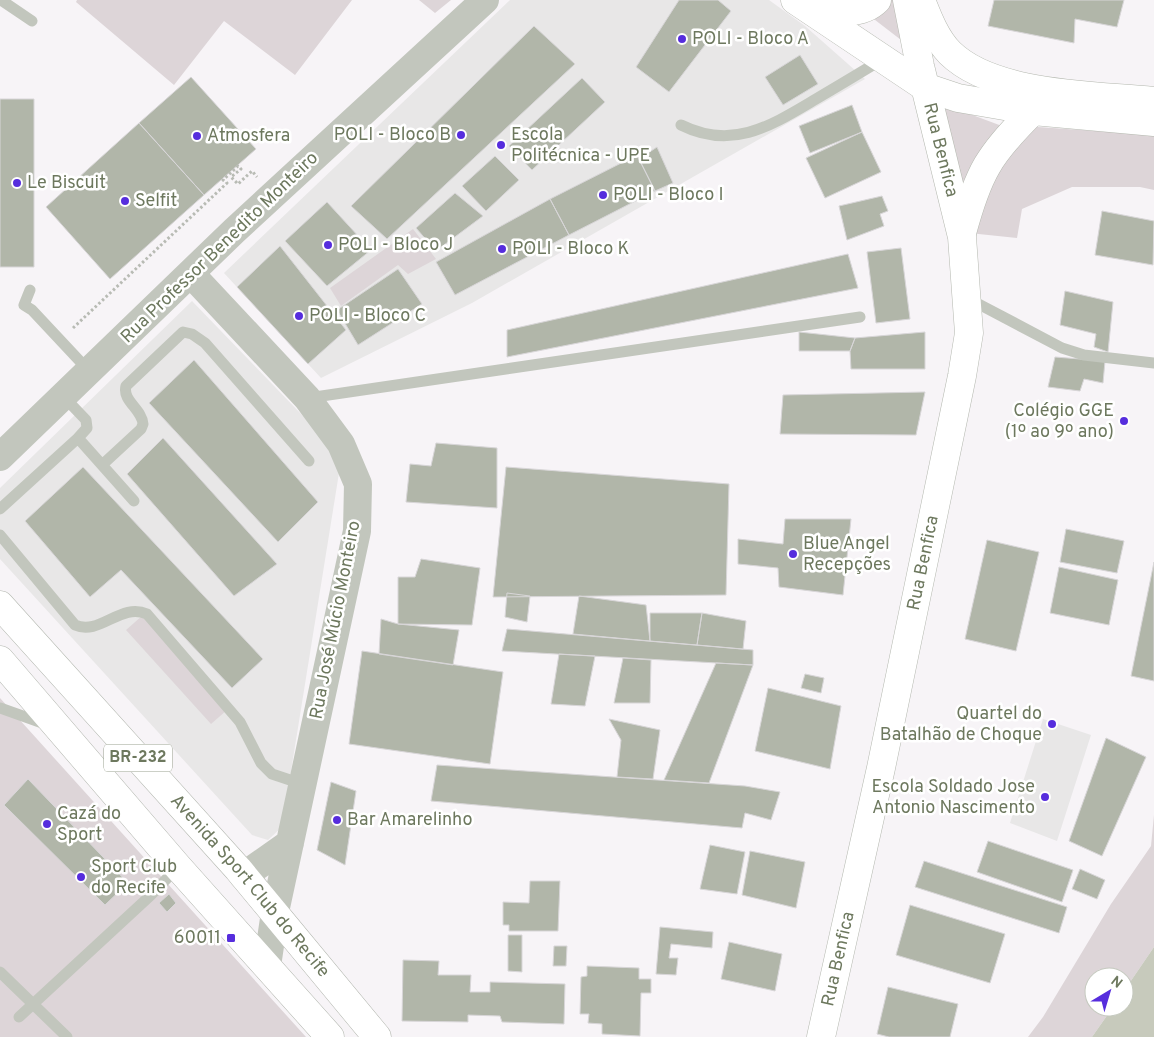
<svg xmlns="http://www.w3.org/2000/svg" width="1154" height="1037" font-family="Overpass,sans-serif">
<rect width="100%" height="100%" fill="#f7f4f7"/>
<path fill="#e8e7e7" d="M510,0H769L805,26L865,79L472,303L321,378L224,273Z
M192,301L333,447L339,473L282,827L268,840L252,835L0,559V488Z
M1043,719L1091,735L1057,841L1010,823Z"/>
<path fill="#ddd5d8" d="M77,0H352L295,75L224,21L174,85L76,2Z
M419,0H451L435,13Z
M884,0H897L905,43L866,13Z
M932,100L1002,126L963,185L956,153Z
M1023,126L1154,135V190L1140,187H1072L1022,209L1017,238L969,233L977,192Z
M413,229L436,259L408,274L398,265L341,306L330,288Z
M143,615L227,710L211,724L126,630Z
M0,698L306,1037H0Z
M1154,815V947L1124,991V977H1094V1007H1113L1092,1037H1028L1043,1017L1111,904L1151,846Z"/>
<path fill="#c7cabc" d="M1154,947V1037H1092L1113,1007H1124V991Z"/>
<path fill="#b1b6a9" stroke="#d8d6d8" d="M679,0H718L731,11L669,92L636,67Z
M994,0H1124L1117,27L1075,19L1074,43L988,26Z
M534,26L575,64L387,239L351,206Z
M800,55L818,84L783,105L765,77Z
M191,77L256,149L204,195L139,123Z
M582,78L605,102L532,170L509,146Z
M0,99H34V267H0Z
M852,105L862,132L810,153L799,126Z
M139,123L204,195L110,279L46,207Z
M862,132L881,172L825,198L806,158Z
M657,147L673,183L655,191L639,159Z
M637,155L655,191L569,235L550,199Z
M495,156L519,180L486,211L462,186Z
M455,193L483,216L436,251L416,228Z
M882,196L888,211L880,214L884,226L847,240L839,206Z
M550,199L569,235L455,295L436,262Z
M327,202L371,250L327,286L285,241Z
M1102,211L1154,221L1153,265L1095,255Z
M280,246L346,330L308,364L237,287Z
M901,248L910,319L876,323L867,252Z
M848,254L858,288L507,357V330Z
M398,269L422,304L358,345L337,310Z
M1065,291L1113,302L1108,352L1094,347L1096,334L1060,325Z
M799,332L855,338L850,351H799Z
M925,332V369H851L850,351L855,338Z
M1055,357L1105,361L1103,383L1084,379L1080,391L1048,387Z
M194,360L318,502L278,542L149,403Z
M925,392L916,435L780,434L783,395Z
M163,438L277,564L234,596L127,474Z
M436,443L497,448V508L406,502L410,464L431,466Z
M83,467L263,659L232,688L121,570L90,597L25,521Z
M506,467L729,484L726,595L493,597Z
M785,519H851L843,595L779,587L778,568L738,564V539L783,544Z
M1066,529L1124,541L1117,573L1060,562Z
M987,540L1039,552L1016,651L965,639Z
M421,559L480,568L472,625L398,624V577H415Z
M1154,562V681L1131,676Z
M1059,567L1118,580L1109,625L1050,613Z
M507,593L530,596L527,622L505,617Z
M579,596L646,605L650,641L573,634Z
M650,613H702L697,645L650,641Z
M702,613L746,621L743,649L697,645Z
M381,619L398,624L459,630L453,665L379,654Z
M507,629L753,650V665L502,651Z
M362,651L503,672L490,764L349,744Z
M559,654L595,656L585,706L551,704Z
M623,658L651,660L650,703H614Z
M716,663L753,665L709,783L664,780Z
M805,674L824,678L821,693L801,688Z
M768,688L841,706L830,769L755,751Z
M609,719L660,730L653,779L617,777L621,740Z
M1106,738L1146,757L1102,856L1069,841Z
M437,765L745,786L780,792L771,820L745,813L742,828L431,801Z
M28,779L128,883L105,905L4,805Z
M331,782L356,791L345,865L317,850Z
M988,841L1073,870L1062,902L977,872Z
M710,845L745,852L737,894L700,889Z
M750,851L805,862L796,908L742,895Z
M924,861L1067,907L1059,933L915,887Z
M1080,869L1105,880L1097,899L1072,889Z
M530,881H560L558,931H509V925H503V902L529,903Z
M169,894L176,903L167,912L159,903Z
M910,905L1005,934L990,983L896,955Z
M660,927L713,932L712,948L671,944L669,958H678L676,975L656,974Z
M508,935H522V972L508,971Z
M729,942L782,954L775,991L721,979Z
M554,946H567L566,966H553Z
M403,960L439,961L438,975H471L470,992H490V982L565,984L564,1024L502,1022L500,1016L468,1015V1022L402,1021Z
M587,966L639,968V979H651V993H641L640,1036L602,1034V1024L588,1023L589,1014H580L581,977L587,976Z
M888,987L958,1004L950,1037H889L877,1034Z"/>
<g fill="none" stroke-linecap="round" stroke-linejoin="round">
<g stroke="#b4b8af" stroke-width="29">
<g id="primary">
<path d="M795,0L925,87L958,98L1033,111L1154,122"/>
<path d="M921,0C928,18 936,39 950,53C994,96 1095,95 1154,101"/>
<path d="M809,6C831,10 859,18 877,0"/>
<path d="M962,233C978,173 989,154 1033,111"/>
<path id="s1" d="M821,1037L881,768L962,376L969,333L962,237L920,66L907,0"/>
</g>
</g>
<g stroke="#b3b7af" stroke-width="29">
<g id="trunk">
<path id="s2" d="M0,605L238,869L377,1037"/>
<path d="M0,660L178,867L330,1037"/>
</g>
</g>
<path stroke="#b8bbb4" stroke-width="3" stroke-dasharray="2.5 2.5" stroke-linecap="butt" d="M73,328L227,183L223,180L238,166L241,169L231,177L238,184L252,171L257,177"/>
<path stroke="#c2c6bd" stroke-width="11" d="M1,0L32,21
M681,125C733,151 772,125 816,99C838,86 860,73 881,60
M30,290L24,305L32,310L90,372
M969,299L1062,348L1084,355L1154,363
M64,397L86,420L87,428L78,438
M308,398L860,317
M102,465L141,429L143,424C142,409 122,401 126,386L183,332L192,334L205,343L309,461
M0,509L78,438L134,501
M0,535L75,625C100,636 121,602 147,614L240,722L261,763L272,774L302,784
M0,708L48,725
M0,972L67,1037
M19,1017L151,895L178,867"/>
<path stroke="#c2c6bd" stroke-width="28" d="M191,274L307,398L341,444L358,484L357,531L275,912L267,966
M0,457L234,231L485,0
M243,876L290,843"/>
<use href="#primary" stroke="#fff" stroke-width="28"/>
<use href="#trunk" stroke="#fff" stroke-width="28"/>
</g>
<g fill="#562ddd" stroke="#fff" stroke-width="2">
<circle cx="682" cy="39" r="5"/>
<circle cx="461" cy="135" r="5"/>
<circle cx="197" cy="136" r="5"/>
<circle cx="501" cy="145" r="5"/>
<circle cx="17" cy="183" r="5"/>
<circle cx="603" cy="195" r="5"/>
<circle cx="125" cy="201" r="5"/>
<circle cx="328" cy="245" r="5"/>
<circle cx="502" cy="249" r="5"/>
<circle cx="299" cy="316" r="5"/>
<circle cx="1124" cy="421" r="5"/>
<circle cx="793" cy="554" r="5"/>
<circle cx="1052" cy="724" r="5"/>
<circle cx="1045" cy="797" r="5"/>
<circle cx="337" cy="820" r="5"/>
<circle cx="47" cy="824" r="5"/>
<circle cx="81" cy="877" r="5"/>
<rect x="226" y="933" width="10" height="10" rx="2.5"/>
</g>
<g text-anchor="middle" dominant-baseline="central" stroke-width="5" stroke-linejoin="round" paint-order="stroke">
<rect fill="#fff" stroke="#99a08e" stroke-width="1" x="104" y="744.5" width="68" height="27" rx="4"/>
<g font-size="16" font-weight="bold" fill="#6d785e">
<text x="138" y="758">BR-232</text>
</g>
<g font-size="18" fill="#6d785e" stroke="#fff" text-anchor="start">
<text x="692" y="39">POLI - Bloco A</text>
<text x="451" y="135" text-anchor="end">POLI - Bloco B</text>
<text x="511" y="135">Escola<tspan x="511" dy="21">Politécnica - UPE</tspan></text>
<text x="207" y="136">Atmosfera</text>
<text x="27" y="183">Le Biscuit</text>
<text x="613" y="195">POLI - Bloco I</text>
<text x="135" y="201">Selfit</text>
<text x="338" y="245">POLI - Bloco J</text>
<text x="512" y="249">POLI - Bloco K</text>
<text x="309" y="316">POLI - Bloco C</text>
<text x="1114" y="411" text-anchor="end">Colégio GGE<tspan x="1114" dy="21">(1º ao 9º ano)</tspan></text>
<text x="803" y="544">Blue Angel<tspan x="803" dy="21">Recepções</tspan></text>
<text x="1042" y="714" text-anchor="end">Quartel do<tspan x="1042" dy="21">Batalhão de Choque</tspan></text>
<text x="1035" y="787" text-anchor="end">Escola Soldado Jose<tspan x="1035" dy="21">Antonio Nascimento</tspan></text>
<text x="57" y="814">Cazá do<tspan x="57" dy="21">Sport</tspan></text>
<text x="347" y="820">Bar Amarelinho</text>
<text x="91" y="867">Sport Club<tspan x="91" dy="21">do Recife</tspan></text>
<text x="221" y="938" text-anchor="end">60011</text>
</g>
<g font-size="18" fill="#6d785e" stroke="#fff">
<text transform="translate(940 150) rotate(76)">Rua Benfica</text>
<text transform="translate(220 248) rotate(-44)">Rua Professor Benedito Monteiro</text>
<text stroke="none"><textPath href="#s1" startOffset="485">Rua Benfica</textPath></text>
<text transform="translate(336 620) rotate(-79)">Rua José Múcio Monteiro</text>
<text stroke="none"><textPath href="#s2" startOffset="376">Avenida Sport Club do Recife</textPath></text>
<text stroke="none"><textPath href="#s1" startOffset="80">Rua Benfica</textPath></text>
</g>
</g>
<g transform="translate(1109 992) rotate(38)"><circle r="24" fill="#ffffff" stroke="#c5c9bf"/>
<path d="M0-4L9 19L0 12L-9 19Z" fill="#562ddd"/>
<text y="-8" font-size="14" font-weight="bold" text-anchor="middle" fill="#6d785e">N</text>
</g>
</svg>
